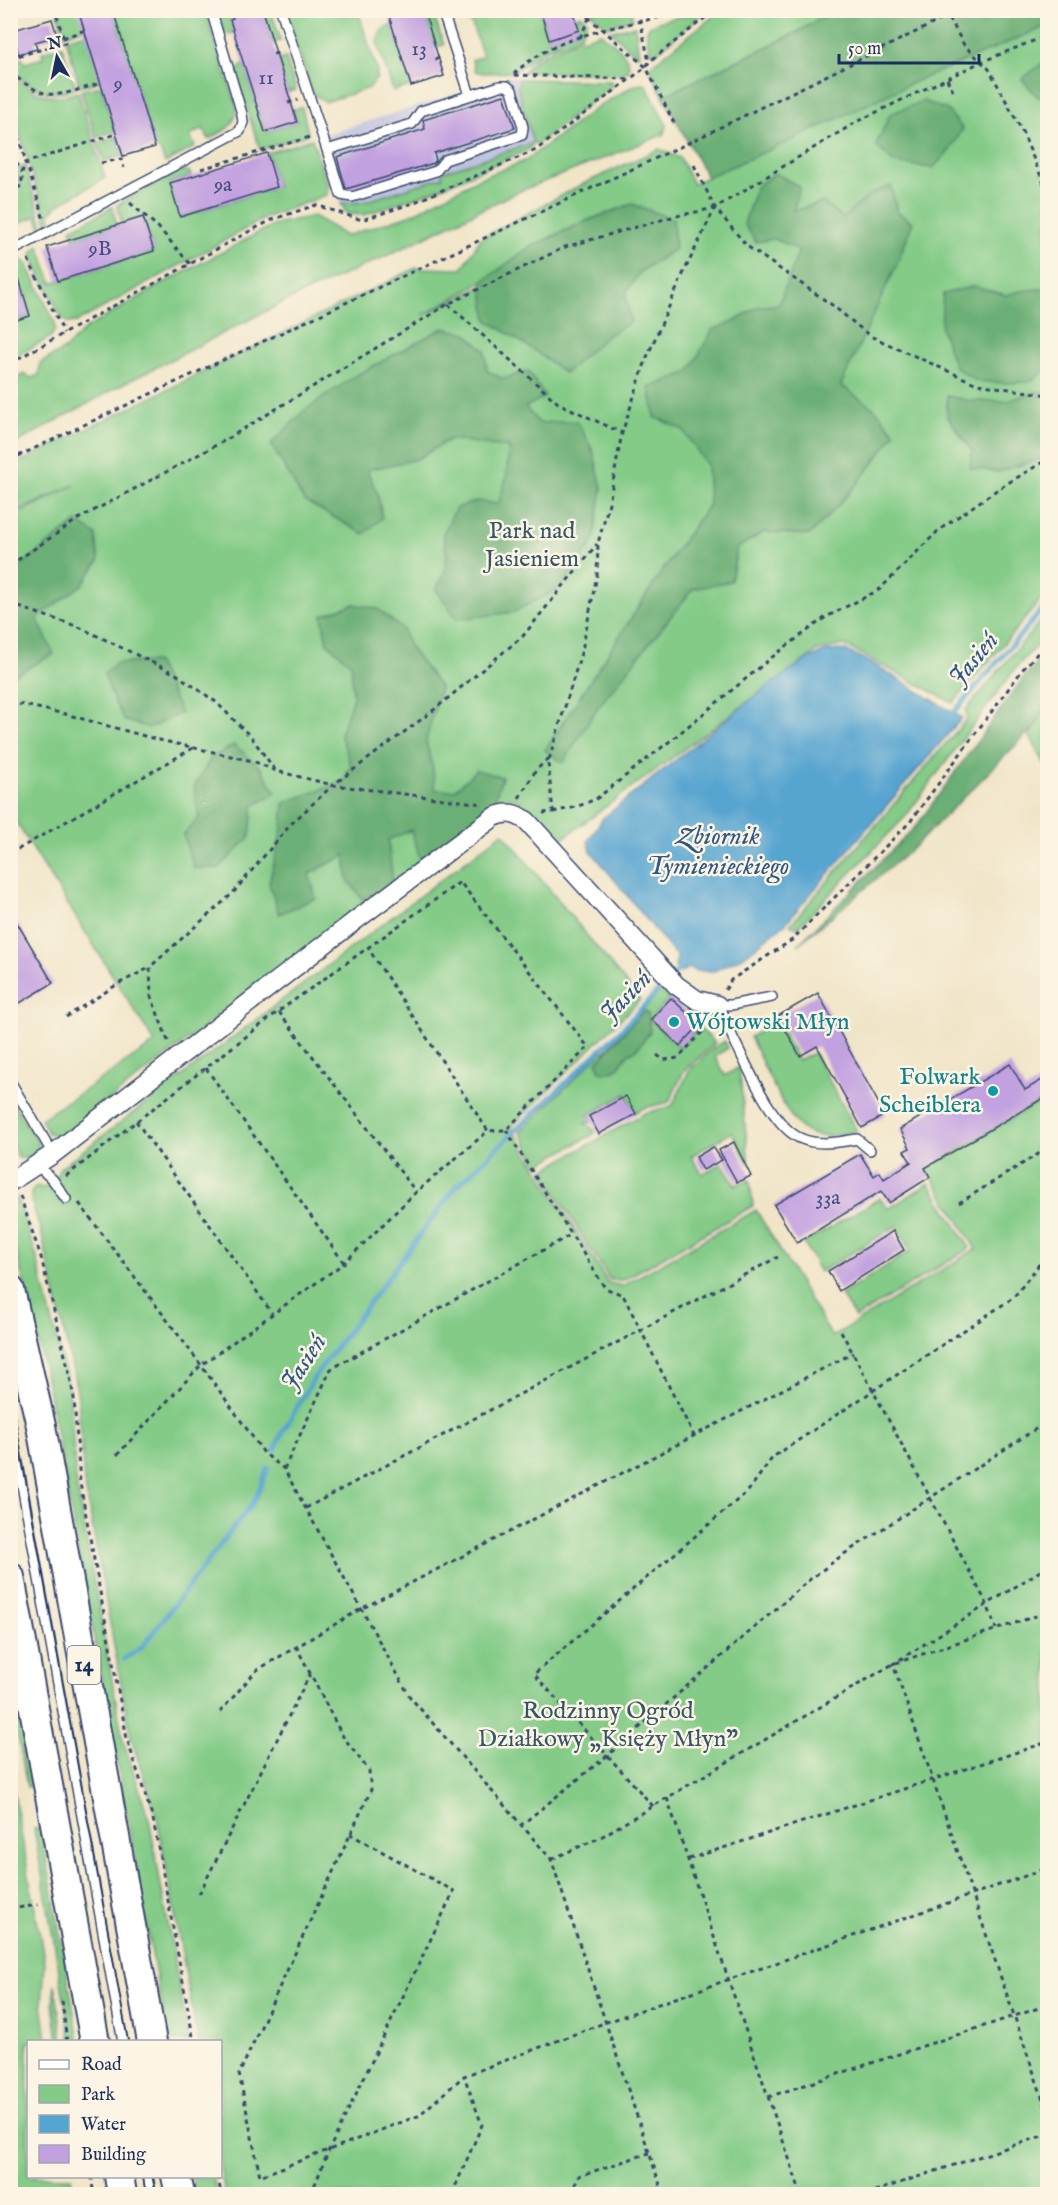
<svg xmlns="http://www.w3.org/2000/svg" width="1058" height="2205" font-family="'IM FELL English',serif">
<rect width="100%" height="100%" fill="#fcf5e5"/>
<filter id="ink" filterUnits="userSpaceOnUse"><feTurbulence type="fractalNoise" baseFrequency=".0167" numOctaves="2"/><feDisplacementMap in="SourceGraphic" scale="12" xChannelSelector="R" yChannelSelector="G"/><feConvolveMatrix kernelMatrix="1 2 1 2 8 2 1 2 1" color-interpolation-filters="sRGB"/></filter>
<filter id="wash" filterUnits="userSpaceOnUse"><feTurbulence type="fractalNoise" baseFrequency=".008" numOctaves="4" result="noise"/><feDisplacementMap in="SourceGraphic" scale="24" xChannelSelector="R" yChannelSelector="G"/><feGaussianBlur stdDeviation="1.35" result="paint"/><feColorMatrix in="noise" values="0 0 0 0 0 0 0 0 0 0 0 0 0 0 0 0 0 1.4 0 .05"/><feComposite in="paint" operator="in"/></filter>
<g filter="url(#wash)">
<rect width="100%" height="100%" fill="#f1e5c8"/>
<path fill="#bfc2dd" d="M509,77L519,79L518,90L533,143L442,171L443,177L364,202L341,204L318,137Z"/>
<path fill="#83cb87" stroke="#4f7d72" stroke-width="1.5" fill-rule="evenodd" d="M61,11H81L84,28L64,35L58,15Z
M113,11H205L237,107C236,126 225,131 209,139L203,129L190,135L195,147L165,163L160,150L155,147Z
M214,11H230L233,19L230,20L234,33L228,34L220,30Z
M263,11H271L281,41L273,43Z
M286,11H358L377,70V78L369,88L325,102L312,93Z
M449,11H540L549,40L579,30L575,17L581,15L587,20L580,37L548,48L513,72L482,73L475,71L472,60L483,56L472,24Z
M589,11H631L633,19L607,27Z
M720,11H834L798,32L663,96L649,67Z
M699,13H704L655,54L650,51C649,45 644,33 648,28C655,19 688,16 699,13Z
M433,14L444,45L435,47L425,16Z
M1047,21V593L953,703L844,645L817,651L562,839L515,798L504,797L61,1137L48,1133L41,1119L155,1043L11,814V517L75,485L11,514V466L416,268L462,269L481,238L583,184L659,149L680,158L693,184L954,57ZM632,204L643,209L423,315L482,282L530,247L584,222Z
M392,25L411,86L393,91L377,42L382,30Z
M635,26L639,55L635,54L610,31Z
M86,33L100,81L80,87L66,39Z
M601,33C612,43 632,55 629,71L621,74L523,72C540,49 576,41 601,33Z
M62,46L76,88C46,100 33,88 11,70V61L22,58L25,63L43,58L42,52Z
M286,58L296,90L288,92L278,60Z
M244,64L265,132L297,122L294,109L302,107L308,133L307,135L260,150L235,72Z
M11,74C34,93 48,103 78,92L105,178L59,204L49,214L53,224L48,226L11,106Z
M519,79L611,81L612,86L537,144L533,143L530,149L433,191L364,215L347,214L341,204L364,202L443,177L442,172L533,143L518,90Z
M645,83L667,126L663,135L515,193L386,256L290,299L125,383L11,446V382L24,374L31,378L39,375L40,363L65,349L85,329L160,285L275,224L314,216L346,236L412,214L478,179L525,161L599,106L633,86Z
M101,86L115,131L96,138L81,91Z
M117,137L123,156L104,161L97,143Z
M312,139L328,186L327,195L267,217L77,322L68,323L60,315L35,264L32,255L34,250L39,246L52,283L154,251L143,218L122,224L117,205L183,170L190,172L191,176L170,183L181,217L277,187L267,153Z
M25,166L44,229H41L37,216L11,226V188L20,185L15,169Z
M112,207L117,225L74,239L71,229Z
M17,259H20L27,264L55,323V330L51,337L11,359L10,322L30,316L21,283L11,286V262Z
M1047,613V634L1015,669L905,817L797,928L790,925L967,719L966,710Z
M1047,707V768L1029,735Z
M503,833L640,1000L511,1127L608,1283L622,1286L756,1210L832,1337L976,1249L927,1169L1047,1097V2194H225L220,2167V2042L198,2041L157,1817L131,1738L84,1481L78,1397L73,1371L41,1231L32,1203L31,1193L36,1186L45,1188L58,1174L59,1169Z
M661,990L670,998L650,1020L680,1048L699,1027L715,1043L684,1071L669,1102L644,1108L636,1112L626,1094L588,1115L591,1123L584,1122L595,1131L594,1134L538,1165L520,1132L603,1051L611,1057L605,1051Z
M777,1021L798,1060L814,1053L857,1131C841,1134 823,1140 807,1132C787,1123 761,1058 750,1037Z
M725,1041L728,1048L715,1056L725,1076L739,1067L749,1164L732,1132L691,1156L702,1174L722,1163L735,1185L750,1180L753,1206L623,1280H610L542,1171L645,1113L672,1106L689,1071L713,1048Z
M10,1097C16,1107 21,1118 28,1127C40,1144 46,1147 26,1163L25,1158H18L11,1141Z
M929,1183L970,1248L855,1318L841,1295L910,1251L896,1226L820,1272L804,1243L880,1198L888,1209Z
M17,1197L36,1255L65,1372L70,1398L76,1483L123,1740L149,1819L189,2041H168L48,1387L33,1317L11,1234V1212Z
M21,1719L33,1786L27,1787L15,1720Z
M10,1773L45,1964L42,2003L47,2041L28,2042V2176L71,2177L74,2194H11L10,1928L15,1927L10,1895Z
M41,1828L79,2041H72L71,2038L34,1829Z
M55,1984L63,2041H58L53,2003Z
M192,2177H213L217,2194H195Z"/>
<path fill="#6aaf74" stroke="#426f69" stroke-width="1.5" d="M834,10L1047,11V26L912,83L790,141L707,177L663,96L798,32Z
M1047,60V99L1037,96L1022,79Z
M923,101L947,110L963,129L949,151L933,168L894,163L876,145L890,114Z
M775,173L800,187L793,211L823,202L843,218L872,193L891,186L897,212L913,222L897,264L841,385L876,410L895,433C870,470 842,504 809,535L764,532L737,548L731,581L693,589L598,707L563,763L545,750L660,574L709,504L707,465L683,430L655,417L649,388L689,372L713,329L734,322L757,307L779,304L799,250L775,239L756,242L744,224L756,187Z
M632,204L673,219L675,249L640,272L625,294L631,322L608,335L565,373L531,348L487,320L482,282L530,247L584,222Z
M974,286L1006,295L1021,291L1047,288V370L1029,382L1008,383L976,381L955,367L941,328L943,294Z
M443,328L466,333L485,351L487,371L503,379L528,371L545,397L525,407L539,423L577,421L593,451L602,488L594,541L561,587L514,612L457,619L436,590L444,574L447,555L443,534L456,508L477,501L498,504L506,479L509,448L450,439L417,459L367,470L378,495L382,518L364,534L304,501L271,444L305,410L355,376Z
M1035,392H1047L1048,454L1046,457L998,472L970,468L972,451L947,416V396L971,401H1007Z
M77,522L96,535L99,561L82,585L37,618L54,654L11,677V573Z
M354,604L378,609L403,630L409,646L440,687L426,741L433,769L435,790H455L476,770L502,777L493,805L429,856L420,858L411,830L388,840L393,884L366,904L348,880L345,855L309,874L316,898L279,914L269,883L282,829L284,803L344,781L351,765L340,734L353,698L351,664L327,643L322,615Z
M1047,652V707L1029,735L1028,733L913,848L798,945L917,825L1024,677Z
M156,662L181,713L150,728L125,721L115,703L104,674L117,663Z
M234,745L261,768L276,793L253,806L250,837L219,868H194L183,835L199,817L194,787L211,758Z
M644,1011L648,1014L650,1032L636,1050L628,1054L618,1068L607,1073L600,1071L597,1062Z"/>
<path fill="#56a4d0" stroke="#386a97" stroke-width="1.5" d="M845,650L874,664L962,718L785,924L744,956L714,971H695L689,968L680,973L675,967L677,957L591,851L588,841L603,818L767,687L809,658L827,651Z"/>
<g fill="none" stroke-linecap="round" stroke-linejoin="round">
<path stroke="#56a4d0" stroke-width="5" d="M951,716L1048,603
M275,1450L282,1433L317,1373L455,1188L617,1034L683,965
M124,1659L141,1648L255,1500L268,1468"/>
</g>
<g id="blocks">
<path fill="#c2a1e0" d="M78,10H113L155,147L123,156Z
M230,10H263L297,122L265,132L230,20L233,19Z
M387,10H420L421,15L425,14L444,76L411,86Z
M540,10H573L579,30L549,40Z
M52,19L57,36L35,42L37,49L18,54L17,47L10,49V31Z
M504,95L515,128L434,153L436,160L434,163L346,189L337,157L425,129L423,120Z
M267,153L277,187L180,217L170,183Z
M143,217L154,251L58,281L47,247Z
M14,262L30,316L10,322V263Z
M10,911L53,983L10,1009Z
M818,993L885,1115L862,1128L817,1046L800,1056L778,1016Z
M671,998L700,1025L680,1046L651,1019Z
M1010,1064L1025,1090L1047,1077V1096L925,1168L930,1177L889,1203L881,1191L797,1243L774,1205L860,1154L874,1176L880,1172L884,1179L911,1162L904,1151L910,1148L900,1129Z
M626,1096L636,1114L599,1134L589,1116Z
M734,1142L751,1176L737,1182L719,1150Z
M713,1147L722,1160L703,1170L696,1157Z
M893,1231L904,1250L839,1291L828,1271Z"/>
</g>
</g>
<g filter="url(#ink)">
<use href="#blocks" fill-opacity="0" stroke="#3b4a6e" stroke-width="1.5"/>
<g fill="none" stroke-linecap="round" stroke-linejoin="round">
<g stroke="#3b4a6e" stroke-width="12">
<path id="service" d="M281,10L327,150
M442,10L470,95
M500,86H507L512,90L523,127L522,135L445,160L436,171L352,197L341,195L327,150L412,124L421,111Z
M10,252L240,131L243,122L242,114L211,10
M717,1005C726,1014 728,1027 733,1038C748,1066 772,1128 802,1139C819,1146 840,1142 857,1139L870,1150
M717,1005H731L772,997
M10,1081L53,1154
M37,1165L53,1180L66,1199
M10,1419L123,2042
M148,2176L151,2194"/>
</g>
<g stroke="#3b4a6e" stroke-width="21">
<path id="minor" d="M10,1182L53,1154L356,920L494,817C508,811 515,813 527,821L676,985L697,1000L717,1005"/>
</g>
<g stroke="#3b4a6e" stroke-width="32">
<path id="primary" d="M10,1290L41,1426L152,2042
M10,1577L95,2042
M119,2176L122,2194
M176,2176L180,2194"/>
</g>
<path stroke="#3b4a6e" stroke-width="3" stroke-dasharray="4.5 4.5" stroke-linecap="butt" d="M582,10L589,18L646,67L674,123
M638,10L649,62
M945,10L964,45L989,69L1021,129L1048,193
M420,11L421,10
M573,12L580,10
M63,38L85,30
M580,38L589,18
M273,54L282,52
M10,58L65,43L55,10
M435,59L443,56
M10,72C49,104 56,96 101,83
M514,74C557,31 636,24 693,10
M515,75L628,79
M947,79L955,95
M288,103L298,100
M10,110L44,220
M101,163L121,159L124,168
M694,165L715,208L747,246L832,305L870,336L977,384L1048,395
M15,166L116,134
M201,169L310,137
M10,194L22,185V172L26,163
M130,203L158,227L190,264
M28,259L64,333
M448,304L558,403L622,433
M10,363L248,232L274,219L316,205L362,220L410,204L536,150L646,67L649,62L715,10
M10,460L86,424L684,145L961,10
M10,565L80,518L222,442L448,304L565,247L672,217L715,208
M10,604L79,627L176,674L216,702L252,738L275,770
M10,702L65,714L155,739L253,761L276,771L333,785L483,804
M1048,733V738
M519,798L536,770L549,758
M553,812L576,807L596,799L670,741L776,654L826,617L879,590L939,530L998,489L1048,459
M543,813L553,812L548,763L582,650L597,575L598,543L609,503L622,433L647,357L684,272L715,208L858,121L981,62L1048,35
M10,854L193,748
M725,990L731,980L792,940L910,822L1023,669L1048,642
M279,1012L416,1192
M66,1017L118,984L149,968
M168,1041L151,996L150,967L233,893L291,824L333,785L430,713L523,636L597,544
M657,1055L664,1060L678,1058L705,1029
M206,1068L344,1263
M136,1121L272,1313
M506,1130L605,1288L623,1295L694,1436
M66,1176L279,1011L460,882L588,1047L506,1130L488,1131
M20,1196L41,1257L69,1372L74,1398L80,1483L127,1739L153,1819L194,2042
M79,1203L201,1365L264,1453L284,1469L410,1697L551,1859L663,2194
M959,1203L1048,1148
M841,1331L987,1604L996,1629
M117,1455L201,1365L344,1263L416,1192L488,1131L368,948
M284,1469L331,1369L572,1234
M306,1508L778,1257
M1048,1566L893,1664L1048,2114
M296,1646L342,1735L369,1771L371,1790L239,2074L260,2176L418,2116L464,2076L604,2023L1048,1868
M220,1712L257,1670L361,1609L853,1353
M667,1798L801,2194
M653,1806L534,1674L748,1491L773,1457L1013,1298L1048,1253
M520,1826L608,1755L809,1580L844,1554L1048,1421
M552,1859L599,1838L893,1664L1048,1612
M689,1859L1048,1742
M199,1894L310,1674
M10,1909L38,1905
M62,2001L67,2042
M768,2097L1048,2005
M92,2176L93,2194
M218,2176L221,2194
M311,2194L329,2150L454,1891L350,1834
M452,2194L482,2125L464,2076
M571,2194L579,2176L649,2153
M866,2194L1048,2134"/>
<use href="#service" stroke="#fff" stroke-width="9"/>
<use href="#minor" stroke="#fff" stroke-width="18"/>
<use href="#primary" stroke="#fff" stroke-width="28"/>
<path stroke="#1b2f5e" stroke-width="1.5" d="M10,1395L128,2042
M143,2176L146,2194
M152,2176L156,2194"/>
</g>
</g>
<g fill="#0f9aa8" stroke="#fcf5e5" stroke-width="2">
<circle cx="674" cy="1022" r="6"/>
<circle cx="993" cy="1091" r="6"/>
</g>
<g text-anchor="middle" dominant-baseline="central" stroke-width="5" stroke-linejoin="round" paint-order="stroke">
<g font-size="21" fill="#454c7e">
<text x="419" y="49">13</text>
<text x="266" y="78">11</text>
<text x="118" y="84">9</text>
<text x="223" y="185">9a</text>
<text x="100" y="249">9B</text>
<text x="828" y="1198">33a</text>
</g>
<rect fill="#fcf5e5" stroke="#5e6a86" stroke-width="1.5" x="67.5" y="1646" width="33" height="38" rx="4.5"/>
<g font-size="22" font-weight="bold" fill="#1b2f5e">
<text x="84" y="1665">14</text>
</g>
<g font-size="24" fill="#355668" stroke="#fcf5e5">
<text x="532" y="531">Park nad<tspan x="532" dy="28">Jasieniem</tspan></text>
<text x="608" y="1711">Rodzinny Ogród<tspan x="608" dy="28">Działkowy „Księży Młyn”</tspan></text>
</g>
<g font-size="24" fill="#0d838f" stroke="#fcf5e5" text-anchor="start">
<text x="686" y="1022">Wójtowski Młyn</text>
<text x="981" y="1077" text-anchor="end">Folwark<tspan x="981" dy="28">Scheiblera</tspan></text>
</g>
<g font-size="26" font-style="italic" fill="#305886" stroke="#fcf5e5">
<text transform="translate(974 659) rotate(-50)">Jasień</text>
<text x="718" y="836">Zbiornik<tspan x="718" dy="30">Tymienieckiego</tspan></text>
<text transform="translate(626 996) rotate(-46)">Jasień</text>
<text transform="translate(304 1362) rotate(-57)">Jasień</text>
</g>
</g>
<rect width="1058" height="2205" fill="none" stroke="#fcf5e5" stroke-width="36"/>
<rect x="27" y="2040" width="195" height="138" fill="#fcf5e5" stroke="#a2a6af" stroke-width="1.5"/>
<rect x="39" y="2060" width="30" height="9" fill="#ffffff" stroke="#a2a6af" stroke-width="1.5"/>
<text x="81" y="2070" font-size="18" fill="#1b2f5e">Road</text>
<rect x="39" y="2085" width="30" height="18" fill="#83cb87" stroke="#a2a6af" stroke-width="1.5"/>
<text x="81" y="2100" font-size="18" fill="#1b2f5e">Park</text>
<rect x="39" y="2115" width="30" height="18" fill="#56a4d0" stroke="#a2a6af" stroke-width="1.5"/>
<text x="81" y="2130" font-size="18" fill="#1b2f5e">Water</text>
<rect x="39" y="2145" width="30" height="18" fill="#c2a1e0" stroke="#a2a6af" stroke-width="1.5"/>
<text x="81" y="2160" font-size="18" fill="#1b2f5e">Building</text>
<g transform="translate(57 57) rotate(351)" stroke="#fcf5e5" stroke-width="4.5" paint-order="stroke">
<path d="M0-4.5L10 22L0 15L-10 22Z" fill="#1b2f5e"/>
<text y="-9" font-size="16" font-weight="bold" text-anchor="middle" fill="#1b2f5e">N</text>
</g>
<path d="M839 54v9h140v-9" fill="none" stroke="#1b2f5e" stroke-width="3"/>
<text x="848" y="54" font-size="18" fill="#1b2f5e" stroke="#fcf5e5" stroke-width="4.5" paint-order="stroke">50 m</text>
</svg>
